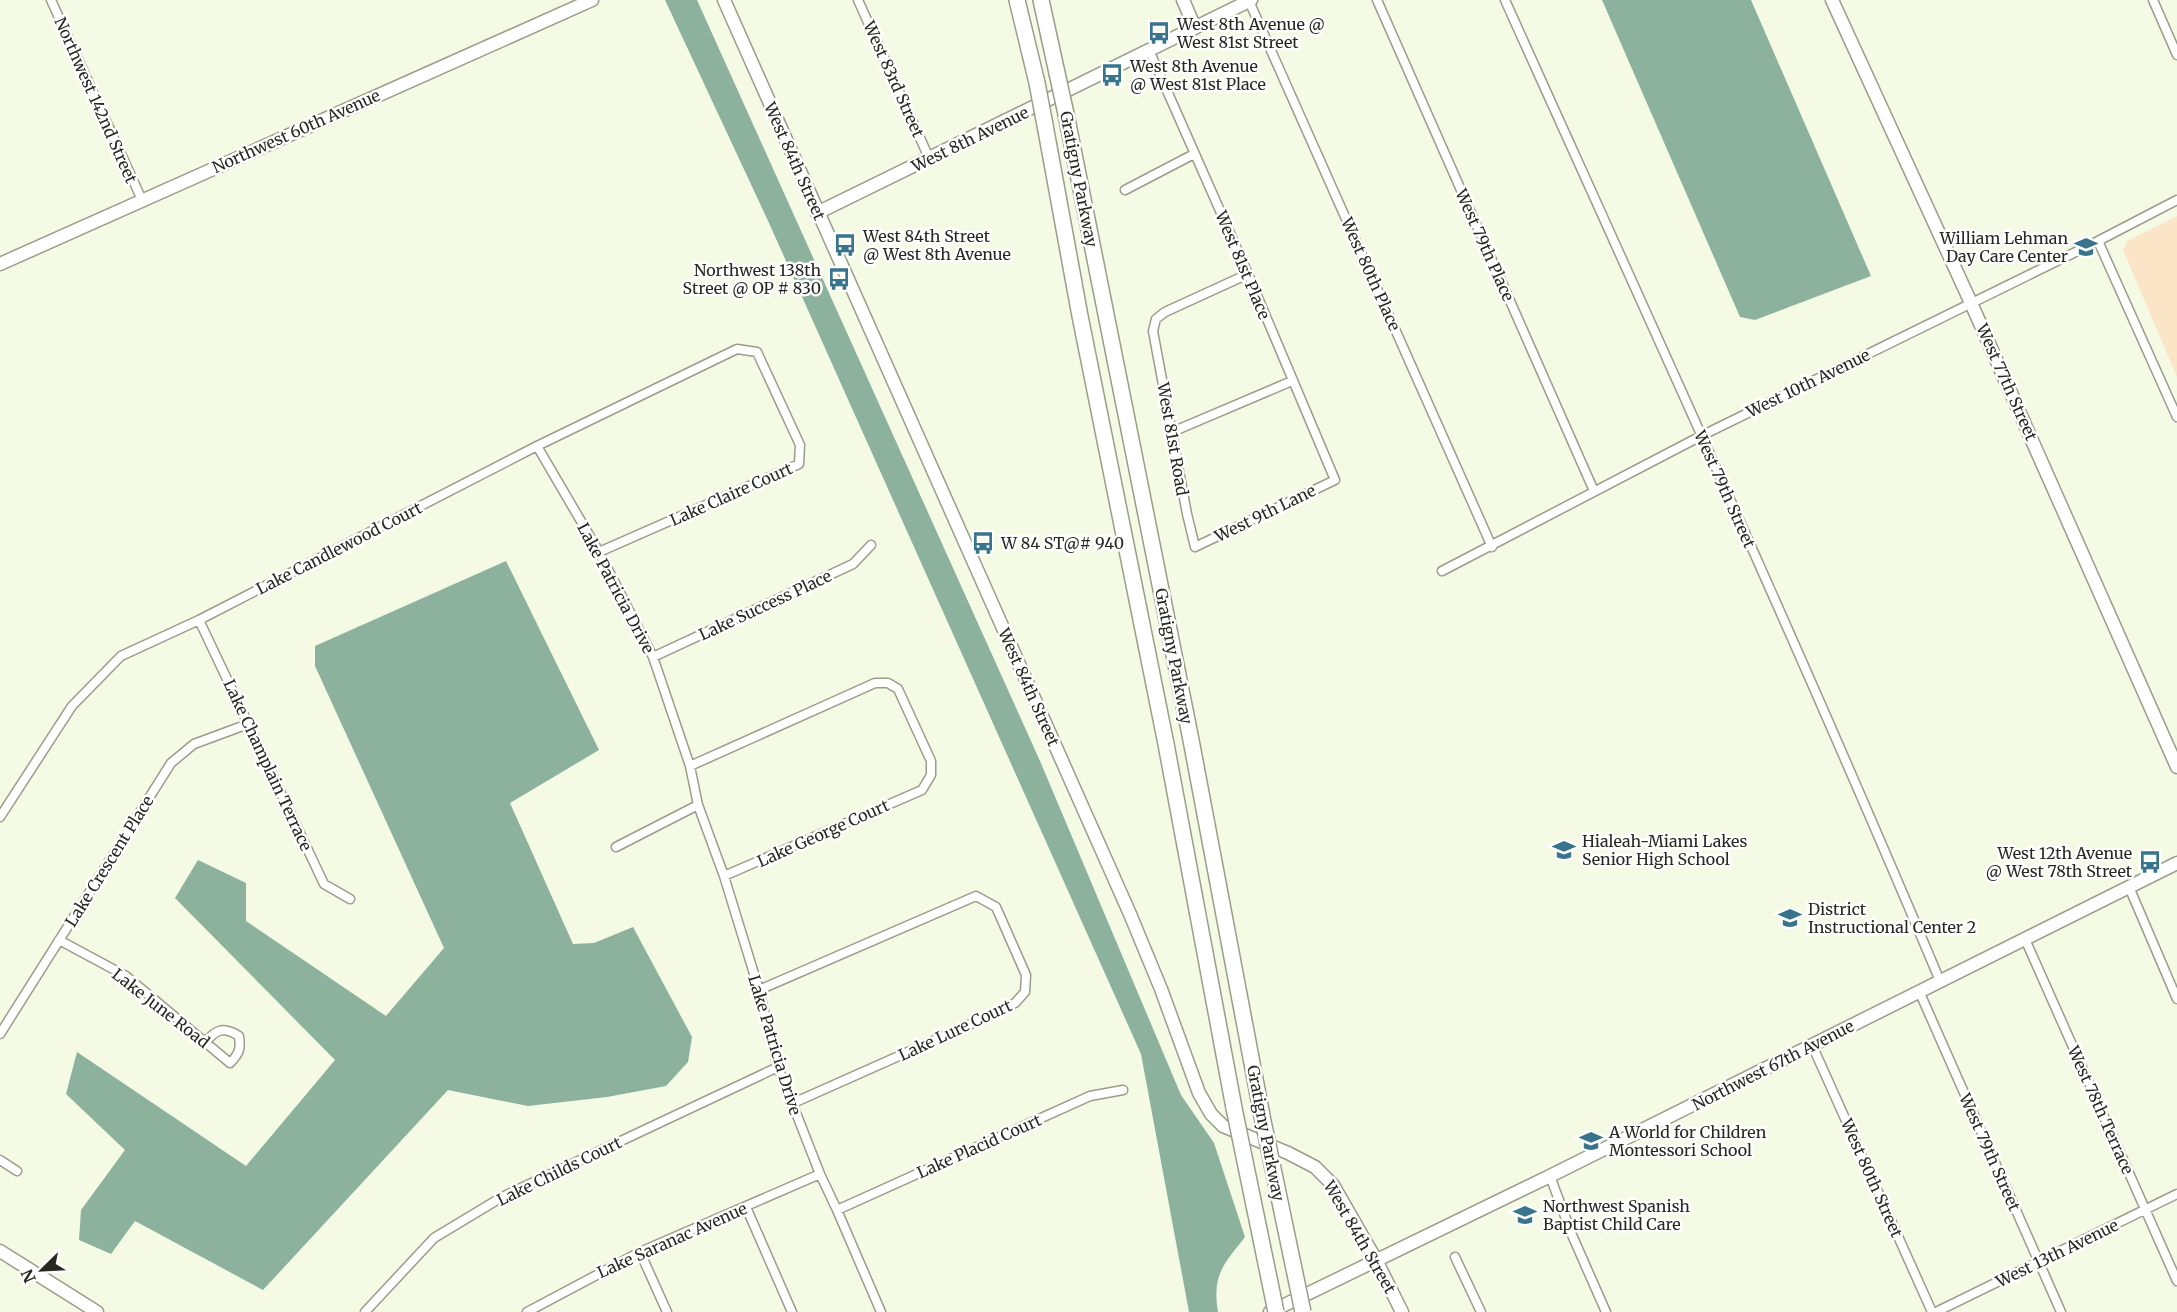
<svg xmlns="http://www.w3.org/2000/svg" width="2177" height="1312" font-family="Merriweather,serif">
<rect width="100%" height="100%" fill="#f4fae4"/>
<path fill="#fae5c6" d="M2177,216V377L2123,250L2127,241Z"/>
<path fill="#8cb29e" d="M665,0H697L1040,761L1181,1095L1214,1143L1245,1237C1223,1265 1212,1275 1218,1312H1189L1141,1054L769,223Z
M1602,0H1751L1871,276L1755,320L1740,317Z
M506,561L599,750L510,803L573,944L594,943L633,927L692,1037L688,1062L666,1086L607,1097L528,1106L448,1090L263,1290L135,1221L111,1254L79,1240L81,1210L125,1150L66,1094L77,1052L246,1166L335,1060L175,898L198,860L246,883V921L386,1016L444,948L315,666V646Z"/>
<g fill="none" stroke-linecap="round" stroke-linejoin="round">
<g stroke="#989e8a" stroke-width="11">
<path id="street" d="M51,0L142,200
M858,0L929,158
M1377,0L1594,491
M1505,0C1652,326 1801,651 1940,981
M2153,0L2177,55
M1249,1L1492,547
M1149,50L1248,274L1335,480L1195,547L1187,514L1153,331L1156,319L1165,312L1248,274
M1125,190L1194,154
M2098,241L2177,417
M1172,432L1292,381
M537,446L599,552L653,657L690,766L698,805L724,876L759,990L778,1067L820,1174L837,1210L881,1312
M1442,571L1701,436L2098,241L2177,200
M199,620L324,884L350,899
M653,657L853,564L871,545
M690,766L875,683H888L898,689L931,761V775L922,790L724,876
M0,817L72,706L121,656L199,620L537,446L737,349L757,352L800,445L799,464L599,552
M616,847L698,805
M2129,887L2177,999
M2025,939L2177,1281
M59,940L126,976L230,1063C239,1054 241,1049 239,1036C224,1026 216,1029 205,1043
M759,990L976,896L996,907L1026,975L1025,992L1015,1003L1000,1011L791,1104
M1919,991L2061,1312
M0,1034L171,763L194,744L248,724
M1812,1045L1932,1312
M0,1160L17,1171
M1550,1176L1572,1235L1606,1312
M746,1207L792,1312
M837,1210L1090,1096L1123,1090
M640,1252L667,1312
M1455,1257L1481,1312
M365,1312L434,1238L502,1197L778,1067
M527,1312L640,1252L820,1174
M1936,1312L2177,1194"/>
</g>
<g stroke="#989e8a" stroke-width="15">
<path id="secondary" d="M724,0L1130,914L1161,989L1199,1093L1211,1114L1223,1126L1288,1153L1315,1167L1333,1185L1376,1260L1402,1312
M1183,0L1195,28
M1832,0L1971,303L2177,767
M817,213L1251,0
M0,264L592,0
M0,1251L97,1312
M1270,1312L1550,1176L2177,863"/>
</g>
<g stroke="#989e8a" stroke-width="18">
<path id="highway" d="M1017,0L1037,83
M1041,0L1057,73
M1066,114L1191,740L1262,1116
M1045,125L1080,316L1166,744L1234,1108"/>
</g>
<use href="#street" stroke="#fff" stroke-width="8"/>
<use href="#secondary" stroke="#fff" stroke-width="12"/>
<use href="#highway" stroke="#fff" stroke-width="15"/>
<g stroke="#989e8a" stroke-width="18" stroke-linecap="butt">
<path id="highway-bridge" d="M1057,73L1066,114
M1037,83L1045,125
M1234,1108L1276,1312
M1262,1116L1303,1312"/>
</g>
<use href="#highway-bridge" stroke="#fff" stroke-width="15"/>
</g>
<defs>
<g id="bus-bare" transform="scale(1.8)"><path d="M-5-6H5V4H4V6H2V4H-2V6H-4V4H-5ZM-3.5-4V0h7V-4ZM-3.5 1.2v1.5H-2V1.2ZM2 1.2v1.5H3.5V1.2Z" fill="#38748c" stroke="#fff" stroke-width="2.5" paint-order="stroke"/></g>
<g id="school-bare" transform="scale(1.8)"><path d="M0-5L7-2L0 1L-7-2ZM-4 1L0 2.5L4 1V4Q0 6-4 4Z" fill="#38748c" stroke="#fff" stroke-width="2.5" paint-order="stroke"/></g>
</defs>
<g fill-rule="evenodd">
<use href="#bus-bare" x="1159" y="33"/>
<use href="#bus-bare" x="1112" y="75"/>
<use href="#bus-bare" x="845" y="245"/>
<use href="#school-bare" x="2086" y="247"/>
<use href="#bus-bare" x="839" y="279"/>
<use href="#bus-bare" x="983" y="543"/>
<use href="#school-bare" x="1564" y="850"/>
<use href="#bus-bare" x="2150" y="862"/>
<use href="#school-bare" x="1790" y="918"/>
<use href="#school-bare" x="1591" y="1141"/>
<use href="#school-bare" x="1525" y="1215"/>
</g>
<g text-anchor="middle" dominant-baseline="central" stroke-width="5" stroke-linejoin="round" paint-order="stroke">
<g font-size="16" fill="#272921" stroke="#fff" text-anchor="start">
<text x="1177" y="24">West 8th Avenue @<tspan x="1177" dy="18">West 81st Street</tspan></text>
<text x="1130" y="66">West 8th Avenue<tspan x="1130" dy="18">@ West 81st Place</tspan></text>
<text x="863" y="236">West 84th Street<tspan x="863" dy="18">@ West 8th Avenue</tspan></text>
<text x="2068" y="238" text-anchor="end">William Lehman<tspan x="2068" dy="18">Day Care Center</tspan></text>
<text x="821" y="270" text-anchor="end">Northwest 138th<tspan x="821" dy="18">Street @ OP # 830</tspan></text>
<text x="1001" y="543">W 84 ST@# 940</text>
<text x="1582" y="841">Hialeah-Miami Lakes<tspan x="1582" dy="18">Senior High School</tspan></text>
<text x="2132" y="853" text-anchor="end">West 12th Avenue<tspan x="2132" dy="18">@ West 78th Street</tspan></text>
<text x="1808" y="909">District<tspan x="1808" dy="18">Instructional Center 2</tspan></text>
<text x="1609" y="1132">A World for Children<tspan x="1609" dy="18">Montessori School</tspan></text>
<text x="1543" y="1206">Northwest Spanish<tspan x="1543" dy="18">Baptist Child Care</tspan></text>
</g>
<g font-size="16" fill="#272921" stroke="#fff">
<text transform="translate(894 79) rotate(66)">West 83rd Street</text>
<text transform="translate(96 100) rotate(66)">Northwest 142nd Street</text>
<text transform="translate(296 131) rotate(-24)">Northwest 60th Avenue</text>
<text transform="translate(970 139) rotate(-26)">West 8th Avenue</text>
<text transform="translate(795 161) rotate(66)">West 84th Street</text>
<text transform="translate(1079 179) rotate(79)">Gratigny Parkway</text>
<text transform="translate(1485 245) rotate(66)">West 79th Place</text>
<text transform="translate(1243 265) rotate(67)">West 81st Place</text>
<text transform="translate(1371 274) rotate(66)">West 80th Place</text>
<text transform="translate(2007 382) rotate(66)">West 77th Street</text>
<text transform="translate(1808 383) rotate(-26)">West 10th Avenue</text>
<text transform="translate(1173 439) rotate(80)">West 81st Road</text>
<text transform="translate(1725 489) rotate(66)">West 79th Street</text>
<text transform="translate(731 494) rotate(-24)">Lake Claire Court</text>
<text transform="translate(1265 513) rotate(-26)">West 9th Lane</text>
<text transform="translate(339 548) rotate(-27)">Lake Candlewood Court</text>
<text transform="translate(616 588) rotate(62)">Lake Patricia Drive</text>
<text transform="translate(765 605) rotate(-25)">Lake Success Place</text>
<text transform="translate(1174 656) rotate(79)">Gratigny Parkway</text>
<text transform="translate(1029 687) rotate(66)">West 84th Street</text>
<text transform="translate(268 765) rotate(65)">Lake Champlain Terrace</text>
<text transform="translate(823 833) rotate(-24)">Lake George Court</text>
<text transform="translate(109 861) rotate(-58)">Lake Crescent Place</text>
<text transform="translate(161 1008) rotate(38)">Lake June Road</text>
<text transform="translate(955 1030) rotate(-25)">Lake Lure Court</text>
<text transform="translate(775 1045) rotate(73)">Lake Patricia Drive</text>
<text transform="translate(1773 1065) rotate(-27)">Northwest 67th Avenue</text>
<text transform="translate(2101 1110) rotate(66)">West 78th Terrace</text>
<text transform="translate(1266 1133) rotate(79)">Gratigny Parkway</text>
<text transform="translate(979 1146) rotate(-24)">Lake Placid Court</text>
<text transform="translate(1990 1152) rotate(66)">West 79th Street</text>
<text transform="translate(559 1171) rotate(-26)">Lake Childs Court</text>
<text transform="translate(1872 1178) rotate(66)">West 80th Street</text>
<text transform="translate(1360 1237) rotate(60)">West 84th Street</text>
<text transform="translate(672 1240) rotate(-24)">Lake Saranac Avenue</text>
<text transform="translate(2057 1253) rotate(-26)">West 13th Avenue</text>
</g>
</g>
<g transform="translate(42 1270) rotate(246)" stroke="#ffffff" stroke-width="4.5" paint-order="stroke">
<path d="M0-4.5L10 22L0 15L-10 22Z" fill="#272921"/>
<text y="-9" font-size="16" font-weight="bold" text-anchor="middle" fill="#272921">N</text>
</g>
</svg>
